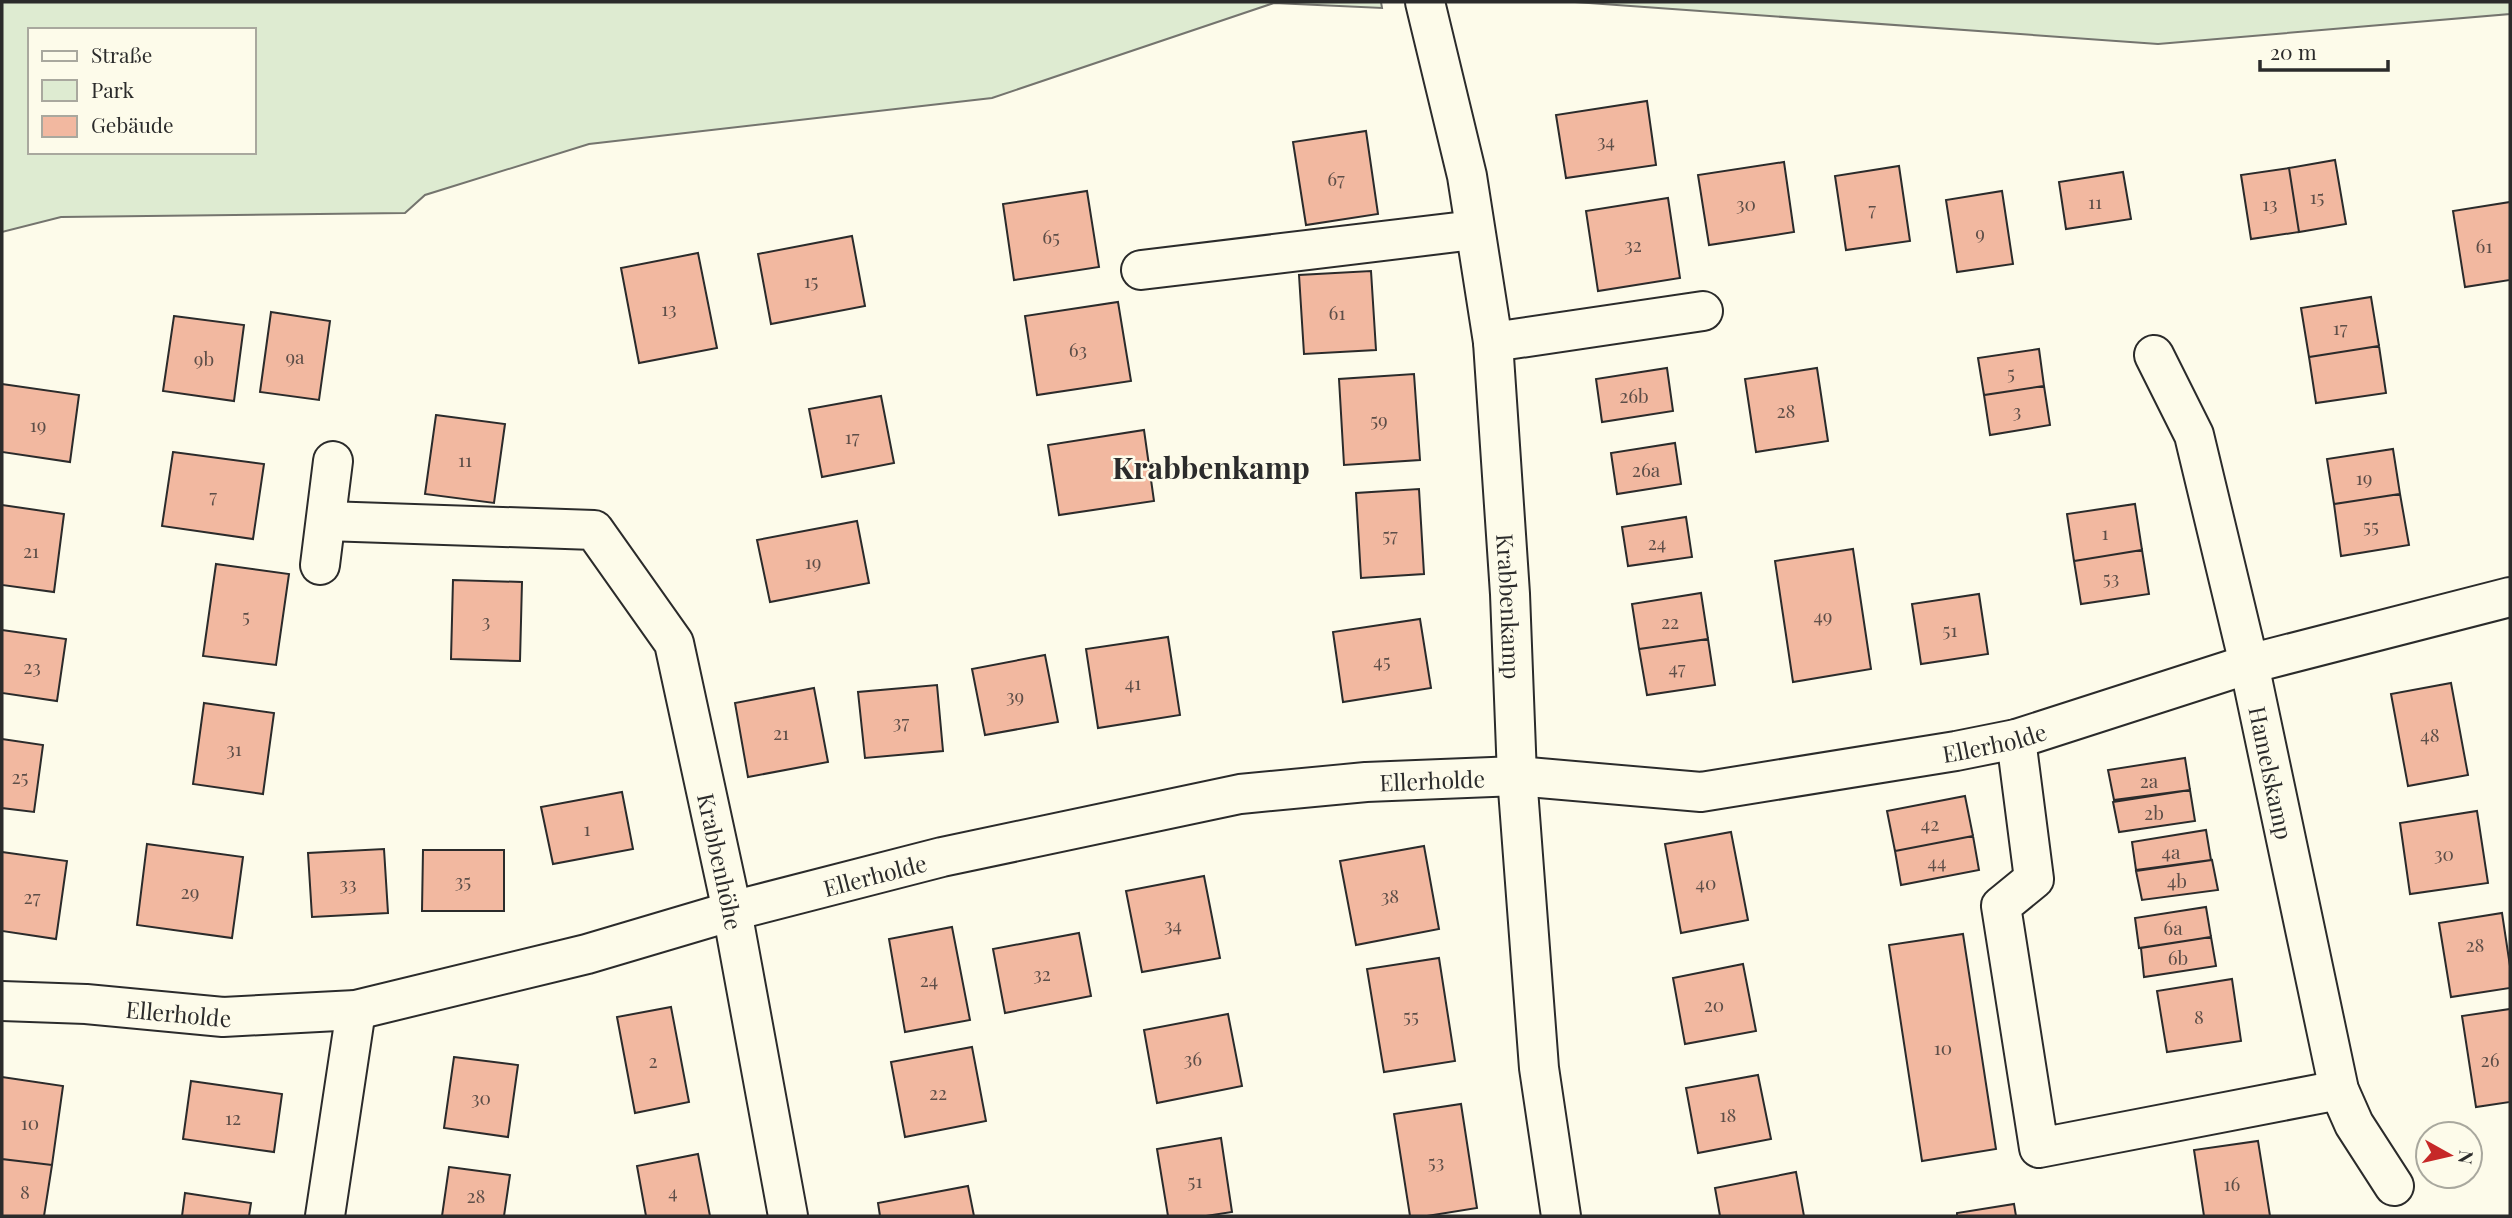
<svg xmlns="http://www.w3.org/2000/svg" width="2512" height="1218" font-family="'Playfair Display',serif">
<rect width="100%" height="100%" fill="#fdfbea"/>
<path fill="#deebd1" stroke="#74746e" stroke-width="2" fill-rule="evenodd" d="M2,2H1381L1382,8L1274,3L992,98L589,144L425,195L405,213L61,217L2,232ZM30,30H254V152H30Z
M1575,2H2510V14L2158,44Z"/>
<path fill="#f2b8a0" stroke="#2b2b2b" stroke-width="2" d="M1647,101L1656,165L1566,178L1556,115Z
M1366,131L1378,214L1306,225L1293,142Z
M2335,160L2346,224L2299,232L2289,168Z
M1784,162L1794,232L1709,245L1698,175Z
M1899,166L1910,241L1846,250L1835,176Z
M2289,168L2299,232L2251,239L2241,175Z
M2123,172L2131,219L2066,229L2059,182Z
M1087,191L1099,267L1014,280L1003,204Z
M2002,191L2013,264L1957,272L1946,200Z
M1668,198L1680,278L1598,291L1586,211Z
M2510,202V280L2465,287L2453,211Z
M852,236L865,306L771,324L758,254Z
M698,253L717,348L639,363L621,268Z
M1371,271L1376,350L1304,354L1299,275Z
M2371,297L2379,346L2309,357L2301,308Z
M1118,302L1131,381L1037,395L1025,316Z
M271,312L330,321L319,400L260,392Z
M174,316L244,325L234,401L163,391Z
M2379,346L2386,393L2316,403L2309,357Z
M2039,349L2044,386L1984,395L1978,358Z
M1667,368L1673,411L1602,422L1596,379Z
M1817,368L1828,441L1756,452L1745,379Z
M1414,374L1420,460L1344,465L1339,379Z
M2,384L79,395L70,462L2,452Z
M2044,386L2050,425L1990,435L1984,395Z
M881,396L894,463L822,477L809,409Z
M436,415L505,424L494,503L425,494Z
M1144,430L1154,501L1059,515L1048,445Z
M1675,443L1681,484L1617,494L1611,453Z
M2393,449L2400,494L2334,504L2327,459Z
M173,452L264,464L253,539L162,526Z
M1419,489L1424,574L1361,578L1356,493Z
M2400,494L2409,545L2341,556L2334,504Z
M2135,504L2142,550L2074,561L2067,514Z
M2,505L64,514L54,592L2,585Z
M1686,517L1692,557L1628,566L1622,527Z
M857,521L869,583L770,602L757,540Z
M1853,549L1871,669L1793,682L1775,561Z
M2142,550L2149,594L2081,604L2074,561Z
M216,564L289,574L276,665L203,656Z
M453,580L522,582L520,661L451,659Z
M1701,593L1708,639L1639,649L1632,604Z
M1979,594L1988,654L1921,664L1912,604Z
M1420,619L1431,688L1343,702L1333,632Z
M2,630L66,639L57,701L2,693Z
M1168,637L1180,715L1098,728L1086,649Z
M1708,639L1715,685L1647,695L1639,649Z
M1045,655L1058,722L985,735L972,669Z
M2451,683L2468,775L2408,786L2391,694Z
M937,685L943,751L865,758L858,692Z
M814,688L828,762L748,777L735,703Z
M204,703L274,713L263,794L193,784Z
M2,739L43,745L34,812L2,808Z
M2185,758L2190,790L2114,800L2108,770Z
M2190,790L2195,821L2119,832L2113,802Z
M622,792L633,849L553,864L541,807Z
M1965,796L1973,836L1895,851L1887,811Z
M2477,811L2488,883L2410,894L2400,823Z
M2206,830L2211,860L2136,870L2132,842Z
M1731,832L1748,920L1681,933L1665,844Z
M1973,836L1979,870L1901,885L1895,851Z
M147,844L243,857L232,938L137,925Z
M1424,846L1439,929L1356,945L1340,861Z
M384,849L388,913L312,917L308,853Z
M423,850H504V911H422Z
M2,852L67,861L56,939L2,931Z
M2212,860L2218,890L2142,900L2136,871Z
M1204,876L1220,958L1142,972L1126,891Z
M2206,907L2211,937L2139,948L2135,918Z
M2502,913L2510,966V988L2451,997L2439,923Z
M952,927L970,1020L905,1032L889,939Z
M1079,933L1091,996L1005,1013L993,949Z
M1963,934L1996,1149L1922,1161L1889,945Z
M2211,937L2216,966L2144,977L2141,948Z
M1439,958L1455,1061L1384,1072L1367,969Z
M1743,964L1756,1031L1685,1044L1673,978Z
M2232,979L2241,1041L2167,1052L2157,991Z
M671,1007L689,1102L635,1113L617,1017Z
M2510,1009V1102L2476,1107L2462,1016Z
M1228,1014L1242,1086L1157,1103L1144,1030Z
M972,1047L986,1121L905,1137L891,1062Z
M454,1057L518,1065L508,1137L444,1128Z
M1758,1075L1771,1139L1698,1153L1686,1088Z
M2,1077L63,1086L52,1165L2,1159Z
M191,1081L282,1094L274,1152L183,1139Z
M1461,1104L1477,1208L1427,1216H1410L1394,1114Z
M1221,1138L1232,1212L1206,1216H1168L1157,1149Z
M2258,1141L2270,1216H2204L2194,1150Z
M698,1154L710,1216H646L637,1166Z
M2,1159L52,1165L44,1216H2Z
M449,1167L510,1175L504,1216H442Z
M1796,1172L1804,1216H1720L1715,1188Z
M968,1186L974,1216H880L878,1203Z
M185,1193L251,1203L249,1216H182Z
M2014,1204L2016,1216H1957V1213Z"/>
<g fill="none" stroke-linecap="round" stroke-linejoin="round">
<g stroke="#2b2b2b" stroke-width="42">
<g id="minor">
<path id="s1" d="M1425,2L1467,176L1493,342L1510,594L1517,776L1539,1068L1561,1216"/>
<path d="M1141,270L1474,230"/>
<path d="M1493,342L1703,311"/>
<path id="s2" d="M2154,355L2194,435L2249,664L2339,1090L2354,1124L2394,1186"/>
<path id="s3" d="M326,521L594,530L674,643L732,911L788,1216"/>
<path d="M320,565L333,461"/>
<path d="M2016,739L2034,879L2001,906L2039,1148L2339,1090"/>
<path id="s4" d="M2,1001L86,1004L223,1017L356,1010L587,954L732,911L942,857L1240,794L1366,782L1517,776L1701,792L1956,751L2016,739L2249,664L2510,597"/>
<path d="M325,1216L356,1010"/>
</g>
</g>
<use href="#minor" stroke="#fdfbea" stroke-width="38"/>
</g>
<g text-anchor="middle" dominant-baseline="central" stroke-width="5" stroke-linejoin="round" paint-order="stroke">
<g font-size="19" fill="#5d4e48">
<text x="1606" y="140">34</text>
<text x="1336" y="178">67</text>
<text x="2317" y="196">15</text>
<text x="2095" y="201">11</text>
<text x="1746" y="203">30</text>
<text x="2270" y="203">13</text>
<text x="1872" y="208">7</text>
<text x="1980" y="232">9</text>
<text x="1051" y="236">65</text>
<text x="1633" y="244">32</text>
<text x="2484" y="245">61</text>
<text x="811" y="280">15</text>
<text x="669" y="308">13</text>
<text x="1337" y="312">61</text>
<text x="2340" y="327">17</text>
<text x="1078" y="349">63</text>
<text x="295" y="356">9a</text>
<text x="204" y="358">9b</text>
<text x="2011" y="372">5</text>
<text x="1634" y="395">26b</text>
<text x="1786" y="410">28</text>
<text x="2017" y="410">3</text>
<text x="1379" y="419">59</text>
<text x="38" y="424">19</text>
<text x="852" y="436">17</text>
<text x="465" y="459">11</text>
<text x="1646" y="469">26a</text>
<text x="2364" y="477">19</text>
<text x="213" y="495">7</text>
<text x="2371" y="525">55</text>
<text x="2105" y="532">1</text>
<text x="1390" y="534">57</text>
<text x="1657" y="542">24</text>
<text x="31" y="550">21</text>
<text x="813" y="561">19</text>
<text x="2111" y="577">53</text>
<text x="246" y="615">5</text>
<text x="1823" y="615">49</text>
<text x="486" y="620">3</text>
<text x="1670" y="621">22</text>
<text x="1950" y="629">51</text>
<text x="1382" y="660">45</text>
<text x="32" y="666">23</text>
<text x="1677" y="667">47</text>
<text x="1133" y="682">41</text>
<text x="1015" y="695">39</text>
<text x="901" y="721">37</text>
<text x="781" y="732">21</text>
<text x="2430" y="734">48</text>
<text x="234" y="748">31</text>
<text x="20" y="776">25</text>
<text x="2149" y="780">2a</text>
<text x="2154" y="812">2b</text>
<text x="1930" y="823">42</text>
<text x="587" y="828">1</text>
<text x="2171" y="851">4a</text>
<text x="2444" y="853">30</text>
<text x="1937" y="861">44</text>
<text x="463" y="880">35</text>
<text x="2177" y="880">4b</text>
<text x="1706" y="882">40</text>
<text x="348" y="883">33</text>
<text x="190" y="891">29</text>
<text x="1390" y="895">38</text>
<text x="32" y="896">27</text>
<text x="1173" y="924">34</text>
<text x="2173" y="927">6a</text>
<text x="2475" y="944">28</text>
<text x="2178" y="957">6b</text>
<text x="1042" y="973">32</text>
<text x="929" y="979">24</text>
<text x="1714" y="1004">20</text>
<text x="1411" y="1015">55</text>
<text x="2199" y="1016">8</text>
<text x="1943" y="1047">10</text>
<text x="1193" y="1058">36</text>
<text x="2490" y="1059">26</text>
<text x="653" y="1060">2</text>
<text x="938" y="1092">22</text>
<text x="481" y="1097">30</text>
<text x="1728" y="1114">18</text>
<text x="233" y="1117">12</text>
<text x="30" y="1122">10</text>
<text x="1436" y="1161">53</text>
<text x="1195" y="1180">51</text>
<text x="2232" y="1183">16</text>
<text x="25" y="1191">8</text>
<text x="673" y="1191">4</text>
<text x="476" y="1195">28</text>
</g>
<g font-size="23" fill="#2b2b2b" stroke="#fdfbea">
<text stroke="none"><textPath href="#s1" startOffset="612">Krabbenkamp</textPath></text>
<text stroke="none"><textPath href="#s4" startOffset="2025">Ellerholde</textPath></text>
<text stroke="none"><textPath href="#s2" startOffset="436">Hamelskamp</textPath></text>
<text stroke="none"><textPath href="#s4" startOffset="1458">Ellerholde</textPath></text>
<text stroke="none"><textPath href="#s3" startOffset="630">Krabbenhöhe</textPath></text>
<text stroke="none"><textPath href="#s4" startOffset="891">Ellerholde</textPath></text>
<text stroke="none"><textPath href="#s4" startOffset="177">Ellerholde</textPath></text>
</g>
<g font-size="30" font-weight="bold" fill="#2b2b2b" stroke="#fdfbea">
<text x="1211" y="467">Krabbenkamp</text>
</g>
</g>
<rect width="2512" height="1218" fill="none" stroke="#2b2b2b" stroke-width="7"/>
<rect x="28" y="28" width="228" height="126" fill="#fdfbea" stroke="#a9a89e" stroke-width="2"/>
<rect x="42" y="51" width="35" height="10" fill="#fdfbea" stroke="#a9a89e" stroke-width="2"/>
<text x="91" y="63" font-size="21" fill="#2b2b2b">Straße</text>
<rect x="42" y="80" width="35" height="21" fill="#deebd1" stroke="#a9a89e" stroke-width="2"/>
<text x="91" y="98" font-size="21" fill="#2b2b2b">Park</text>
<rect x="42" y="116" width="35" height="21" fill="#f2b8a0" stroke="#a9a89e" stroke-width="2"/>
<text x="91" y="133" font-size="21" fill="#2b2b2b">Gebäude</text>
<g transform="translate(2449 1155) rotate(98)"><circle r="33" fill="#fdfbea" stroke="#a9a89e" stroke-width="2"/>
<path d="M0-5L12 26L0 18L-12 26Z" fill="#c62828"/>
<text y="-10" font-size="19" font-weight="bold" text-anchor="middle" fill="#2b2b2b">N</text>
</g>
<path d="M2260 60v10h128v-10" fill="none" stroke="#2b2b2b" stroke-width="3.5"/>
<text x="2270" y="60" font-size="21" fill="#2b2b2b" stroke="#fdfbea" stroke-width="5" paint-order="stroke">20 m</text>
</svg>
